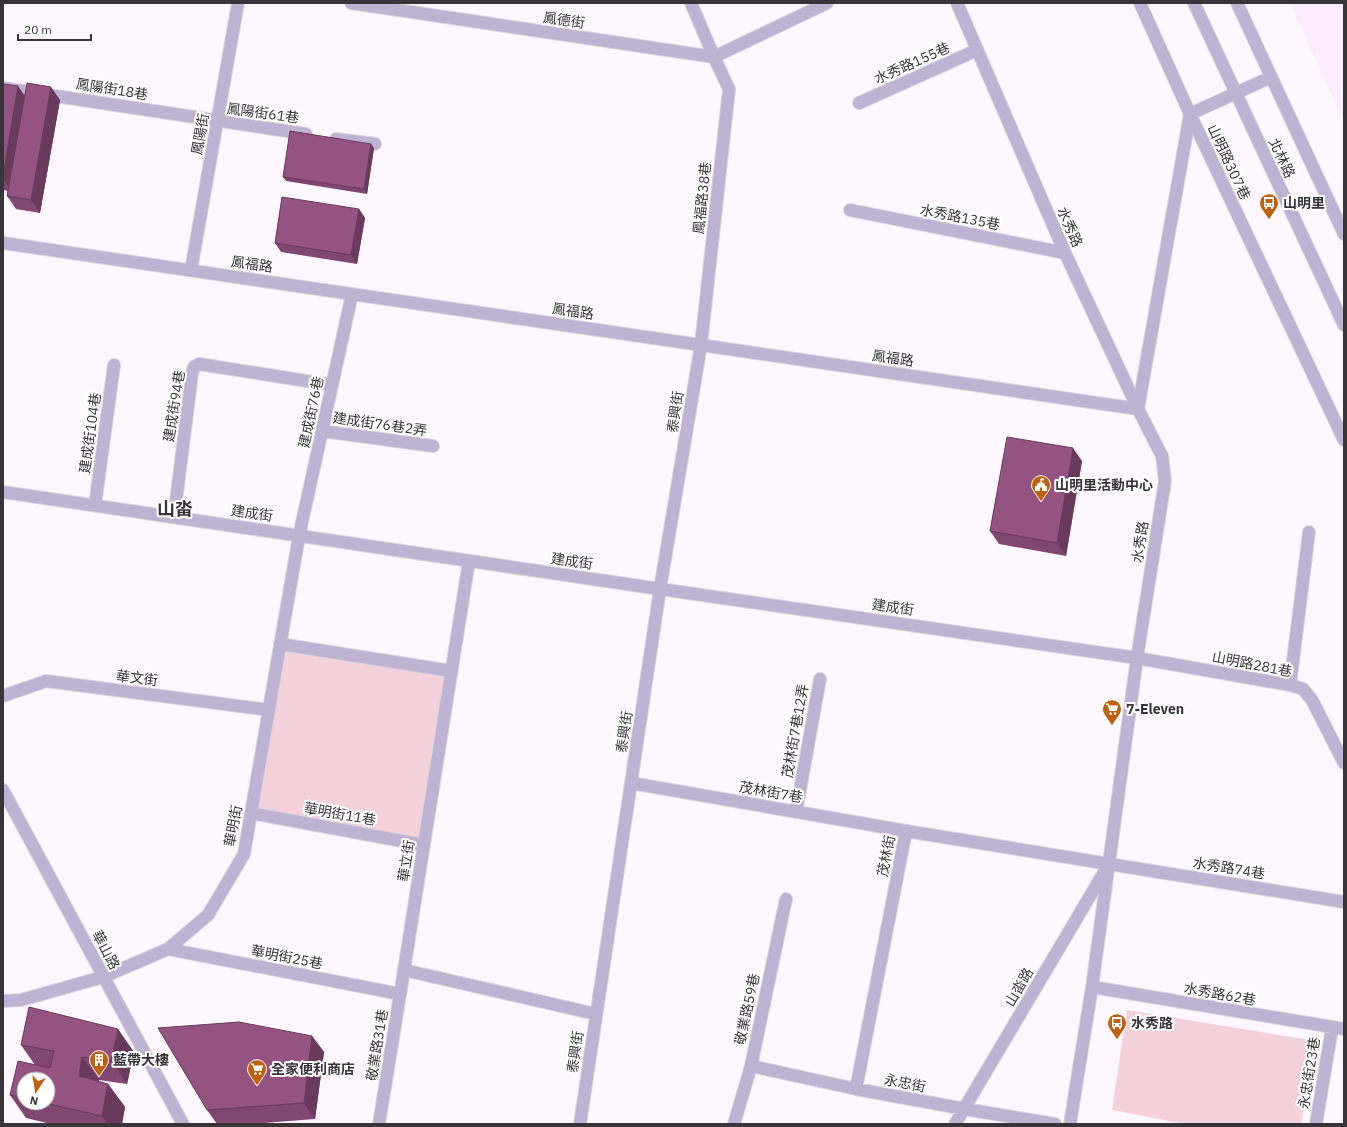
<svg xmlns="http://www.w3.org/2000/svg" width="1347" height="1127" font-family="'IBM Plex Sans','Noto Sans TC',sans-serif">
<rect width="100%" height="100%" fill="#fef7ff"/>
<path fill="#fbecff" d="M1290,3H1344V122Z"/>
<path fill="#f5d1dc" d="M284,649L446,675L419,839L257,809Z
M1127,1010L1316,1041L1301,1124H1185L1112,1110Z"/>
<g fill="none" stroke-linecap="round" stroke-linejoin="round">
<g stroke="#dad4db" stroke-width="14">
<path id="service" d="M3,88L306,134
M859,103L977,50
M336,139L375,144
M850,210L1065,253
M701,345L729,89L714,57L827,3
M1138,409L1190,114L1271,77
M322,431L433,446
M95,505L114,365
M299,536L352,294
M280,644L451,671
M1290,685L1309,532
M631,783L906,831
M796,812L820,679
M251,813L424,845
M379,1124L404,970
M734,1124L751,1066L786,899"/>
</g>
<g stroke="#dad4db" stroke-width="14">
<path id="minor" d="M351,3L714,57L691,3
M957,3L1065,253L1138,409L1162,456L1165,481L1137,658L1092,987L1070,1124
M1140,3L1190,114L1344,440
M3,243L1138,409
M191,270L238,3
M3,492L660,589L1137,658L1290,685L1303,689L1312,700L1344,763
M174,517L192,374L194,367L199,364L332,385
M469,561L404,970L596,1014
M3,696L46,681L269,710
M3,790L183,1124
M168,949L400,994
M1092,987L1344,1029
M3,1001L21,1000L103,977L168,949L208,915L244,854L299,536
M751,1066L856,1089L965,1109L1055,1124
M856,1089L906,831L1344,902
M580,1124L660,589L701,345
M955,1124L1106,869
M1316,1124L1332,1028"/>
</g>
<g stroke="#dad4db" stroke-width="14">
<path id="tertiary" d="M1194,3L1344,325
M1237,3L1344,234"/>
</g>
<use href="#service" stroke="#bfb3d4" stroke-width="12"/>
<use href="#minor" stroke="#bfb3d4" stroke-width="12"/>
<use href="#tertiary" stroke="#bfb3d4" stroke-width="12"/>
</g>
<path fill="#804770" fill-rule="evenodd" d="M3,84L25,95L60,100L40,213L16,209L7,196L8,191L3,190Z
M374,148L367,194L286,181L283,177Z
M359,209L365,218L357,264L281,252L275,243Z
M1082,461L1066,556L999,544L990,531Z
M312,1036L324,1052L315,1119L250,1124H217L207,1110Z
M21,1045L134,1052L127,1084L99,1080L98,1081L108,1084L125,1107L122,1124H51L26,1118L10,1095L35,1065ZM24,1079L48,1103H24Z"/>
<path fill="#683a5b" d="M18,86L27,99L12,191L3,179V176Z
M51,87L60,100L40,213L31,200Z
M371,144L374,148L367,194L364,189Z
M359,209L365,218L357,264L351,255Z
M1073,448L1082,461L1066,556L1057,543Z
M118,1029L134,1052L127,1084L111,1061Z
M312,1036L324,1052L315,1119L304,1103Z
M82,1057L99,1080L96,1099L79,1076Z
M108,1084L125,1107L122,1124H108L102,1116Z"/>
<path fill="#955382" stroke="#683a5b" d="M27,83L51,87L31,200L7,196Z
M3,84L18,86L3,176Z
M290,131L371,144L364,189L283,177Z
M282,197L359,209L351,255L275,243Z
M1007,437L1073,448L1057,543L990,531Z
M29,1007L118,1029L111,1061L82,1057L79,1076L108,1084L102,1116L45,1103H48V1079H24V1098L10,1095L18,1061L50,1068L54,1051L21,1045Z
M239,1022L312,1036L304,1103L207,1110L158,1028Z"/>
<defs>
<g id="bus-pin" transform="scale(1)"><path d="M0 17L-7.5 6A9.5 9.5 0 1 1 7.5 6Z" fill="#be6210" stroke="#fff"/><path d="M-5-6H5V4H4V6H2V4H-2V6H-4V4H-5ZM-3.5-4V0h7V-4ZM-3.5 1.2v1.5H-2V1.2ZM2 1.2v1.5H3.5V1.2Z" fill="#fff"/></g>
<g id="civic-pin" transform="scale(1)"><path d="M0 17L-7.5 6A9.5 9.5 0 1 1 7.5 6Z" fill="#be6210" stroke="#fff"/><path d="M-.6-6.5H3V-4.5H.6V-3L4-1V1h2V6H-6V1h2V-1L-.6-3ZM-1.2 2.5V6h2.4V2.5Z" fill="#fff"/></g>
<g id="supermarket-pin" transform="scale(1)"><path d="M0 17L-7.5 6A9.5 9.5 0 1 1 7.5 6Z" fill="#be6210" stroke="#fff"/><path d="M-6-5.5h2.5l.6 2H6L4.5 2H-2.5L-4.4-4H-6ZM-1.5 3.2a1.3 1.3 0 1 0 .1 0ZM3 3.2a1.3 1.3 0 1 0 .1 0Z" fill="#fff"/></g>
<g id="building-pin" transform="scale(1)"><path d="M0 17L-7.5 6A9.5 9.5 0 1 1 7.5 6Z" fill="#be6210" stroke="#fff"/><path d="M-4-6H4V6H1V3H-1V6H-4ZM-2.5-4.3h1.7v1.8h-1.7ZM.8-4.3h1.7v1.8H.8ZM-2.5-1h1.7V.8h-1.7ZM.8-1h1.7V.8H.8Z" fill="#fff"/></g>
</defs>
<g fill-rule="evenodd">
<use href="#bus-pin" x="1269" y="203"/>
<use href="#civic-pin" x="1041" y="485"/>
<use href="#supermarket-pin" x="1112" y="709"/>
<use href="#bus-pin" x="1117" y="1023"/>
<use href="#building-pin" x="99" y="1060"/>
<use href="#supermarket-pin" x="257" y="1069"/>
</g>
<g text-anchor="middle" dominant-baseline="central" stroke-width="4" stroke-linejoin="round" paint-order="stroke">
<g font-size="14" fill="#383439" stroke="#fff">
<text transform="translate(564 20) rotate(8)">鳳德街</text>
<text transform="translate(912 63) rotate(-24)">水秀路155巷</text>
<text transform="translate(112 89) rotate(9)">鳳陽街18巷</text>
<text transform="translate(263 113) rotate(8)">鳳陽街61巷</text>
<text transform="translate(200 134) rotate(-80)">鳳陽街</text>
<text transform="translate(1282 158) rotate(65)">北林路</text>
<text transform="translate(1229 162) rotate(65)">山明路307巷</text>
<text transform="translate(702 198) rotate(-84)">鳳福路38巷</text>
<text transform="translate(960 217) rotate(11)">水秀路135巷</text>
<text transform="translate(1070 227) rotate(66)">水秀路</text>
<text transform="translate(252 264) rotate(8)">鳳福路</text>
<text transform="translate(573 311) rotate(8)">鳳福路</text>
<text transform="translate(893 358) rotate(8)">鳳福路</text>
<text transform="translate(174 406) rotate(-81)">建成街94巷</text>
<text transform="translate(311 412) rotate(-78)">建成街76巷</text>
<text transform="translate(675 412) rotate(-81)">泰興街</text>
<text transform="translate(380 424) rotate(8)">建成街76巷2弄</text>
<text transform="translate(90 433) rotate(-82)">建成街104巷</text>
<text transform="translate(252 513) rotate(8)">建成街</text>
<text transform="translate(1140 542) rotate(-81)">水秀路</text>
<text transform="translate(572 561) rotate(8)">建成街</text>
<text transform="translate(893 607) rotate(8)">建成街</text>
<text transform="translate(1252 664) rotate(11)">山明路281巷</text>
<text transform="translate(137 678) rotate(7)">華文街</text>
<text transform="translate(795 731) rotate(-80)">茂林街7巷12弄</text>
<text transform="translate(624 732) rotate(-81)">泰興街</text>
<text transform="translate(771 792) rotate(10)">茂林街7巷</text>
<text transform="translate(340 814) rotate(10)">華明街11巷</text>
<text transform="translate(233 826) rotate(-79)">華明街</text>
<text transform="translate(886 856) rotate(-79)">茂林街</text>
<text transform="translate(406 861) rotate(-81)">華立街</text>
<text transform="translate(1229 868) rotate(9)">水秀路74巷</text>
<text transform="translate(106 950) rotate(62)">華山路</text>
<text transform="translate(287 957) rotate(11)">華明街25巷</text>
<text transform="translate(1019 987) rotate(-60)">山畓路</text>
<text transform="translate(1220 994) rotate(10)">水秀路62巷</text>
<text transform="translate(747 1009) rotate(-78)">敬業路59巷</text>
<text transform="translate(377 1045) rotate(-81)">敬業路31巷</text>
<text transform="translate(575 1052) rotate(-81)">泰興街</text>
<text transform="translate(1309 1073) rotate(-81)">永忠街23巷</text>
<text transform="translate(905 1083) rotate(11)">永忠街</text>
</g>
<g font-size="14" font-weight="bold" fill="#383439" stroke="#fff" text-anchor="start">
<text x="1283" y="203">山明里</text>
<text x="1055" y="485">山明里活動中心</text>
<text x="1126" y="709">7-Eleven</text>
<text x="1131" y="1023">水秀路</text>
<text x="113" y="1060">藍帶大樓</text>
<text x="271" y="1069">全家便利商店</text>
</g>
<g font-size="18" font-weight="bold" fill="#383439" stroke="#fff">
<text x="175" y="508">山畓</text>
</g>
</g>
<rect width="1347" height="1127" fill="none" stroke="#383439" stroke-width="8"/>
<g transform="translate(36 1091) rotate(192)"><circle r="19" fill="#ffffff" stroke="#afaeb0"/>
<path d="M0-3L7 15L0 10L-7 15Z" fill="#be6210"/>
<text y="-6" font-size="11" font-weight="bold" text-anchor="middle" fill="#383439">N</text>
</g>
<path d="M18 34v6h73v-6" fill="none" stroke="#383439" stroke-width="2"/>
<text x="24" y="34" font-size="12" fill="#383439" stroke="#ffffff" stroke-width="3" paint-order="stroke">20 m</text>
</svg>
